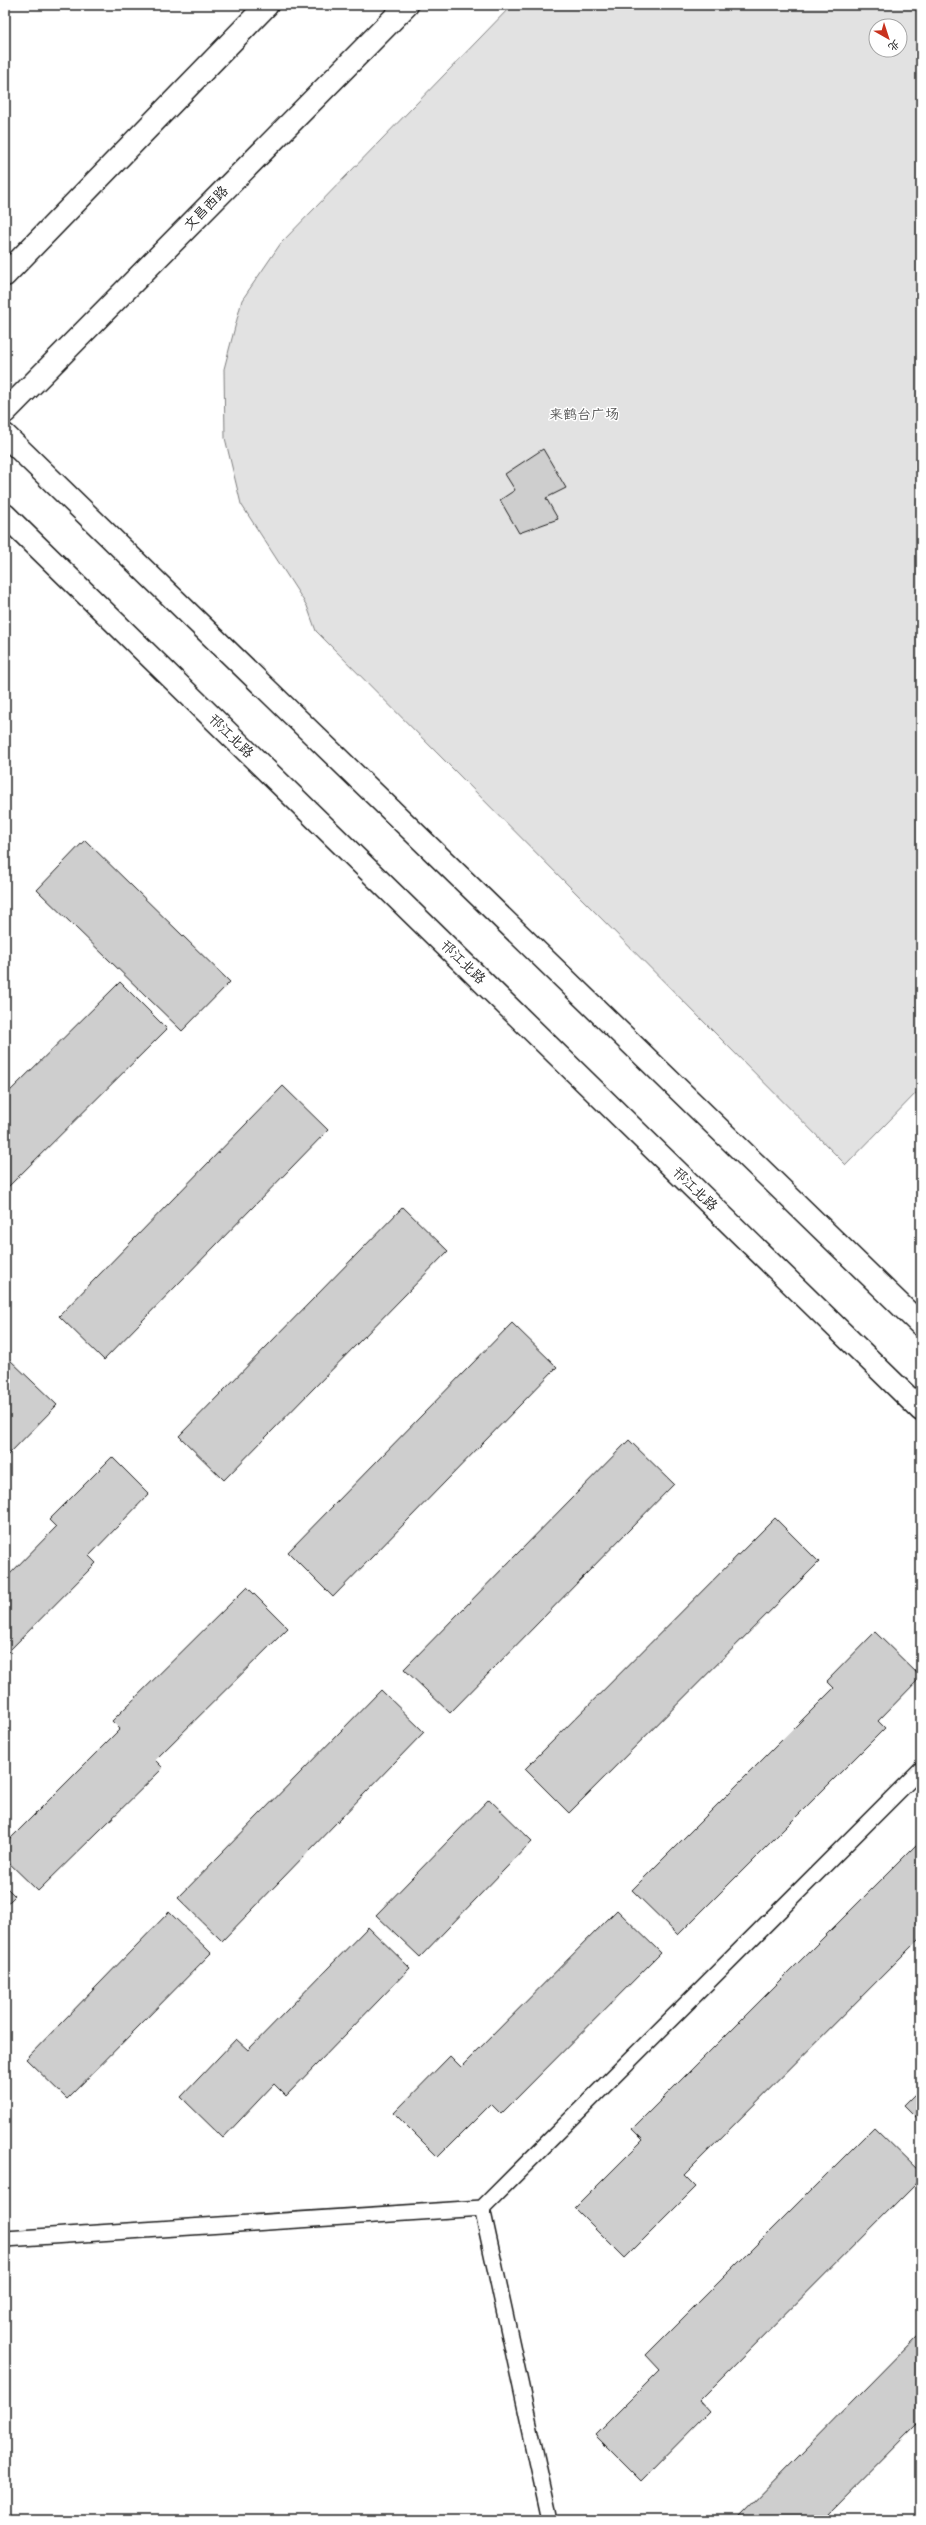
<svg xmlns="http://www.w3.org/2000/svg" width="926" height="2525" font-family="Itim,'LXGW WenKai TC',sans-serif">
<rect width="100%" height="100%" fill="#fff"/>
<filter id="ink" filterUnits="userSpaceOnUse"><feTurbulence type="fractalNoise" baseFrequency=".025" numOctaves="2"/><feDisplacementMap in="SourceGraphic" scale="8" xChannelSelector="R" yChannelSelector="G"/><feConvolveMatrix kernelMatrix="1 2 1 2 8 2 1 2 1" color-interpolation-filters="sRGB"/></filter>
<g filter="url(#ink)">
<path fill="#e2e2e2" stroke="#7f7f7f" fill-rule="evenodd" d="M512,5H921V1088L846,1165L316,631L307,606L241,504L225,438L224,369L242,300L281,243ZM876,26H900V50H876Z"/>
<path fill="#cecece" stroke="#1c1c1c" d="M543,449L566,488L546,498L558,519L519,533L500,500L515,490L505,474Z
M85,840L230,982L182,1031L37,890Z
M120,982L167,1029L5,1190V1096Z
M283,1086L328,1130L104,1360L59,1316Z
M403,1207L448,1251L224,1480L179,1436Z
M512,1323L557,1367L333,1597L288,1552Z
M9,1359L57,1405L5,1458V1363Z
M629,1440L674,1484L450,1713L404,1669Z
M112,1457L149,1494L89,1556L96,1563L5,1655V1579L56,1527L49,1520Z
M775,1518L819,1562L569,1813L525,1769Z
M247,1587L288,1628L155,1760L163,1768L38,1891L5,1859V1844L120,1729L112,1721Z
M875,1632L921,1677L878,1721L885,1728L678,1935L632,1890L834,1688L827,1681Z
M381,1690L424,1732L222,1941L178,1898Z
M489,1799L532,1841L420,1957L376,1915Z
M921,1840V1937L684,2175L696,2187L625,2258L575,2208L643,2140L632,2129Z
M5,1886L15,1896L5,1906Z
M617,1910L661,1953L501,2114L491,2104L438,2157L394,2113L450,2056L461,2067Z
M169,1912L211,1953L67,2099L26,2059Z
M368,1927L410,1968L286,2096L274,2084L223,2138L181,2097L236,2039L248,2050Z
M921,2088V2122L904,2105Z
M874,2127L921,2173V2178L699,2401L709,2412L641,2481L595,2435L660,2370L646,2355Z
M921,2332V2421L823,2520H736Z"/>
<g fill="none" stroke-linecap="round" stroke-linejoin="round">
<g stroke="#1c1c1c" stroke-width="18">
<path id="lane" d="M482,2208L921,1769
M5,2239L482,2208L550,2520"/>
</g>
<g stroke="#1c1c1c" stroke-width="25">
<path id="secondary" d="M5,435L921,1325
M5,515L921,1410"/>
</g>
<g stroke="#1c1c1c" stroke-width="25">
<path id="primary" d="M5,275L267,5
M5,412L407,5"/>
</g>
<use href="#lane" stroke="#fff" stroke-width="15"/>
<use href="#secondary" stroke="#fff" stroke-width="22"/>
<use href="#primary" stroke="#fff" stroke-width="22"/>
</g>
</g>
<g text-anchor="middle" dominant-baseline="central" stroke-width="3" stroke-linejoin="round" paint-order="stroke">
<g font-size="14" fill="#1c1c1c" stroke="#fff">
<text transform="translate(206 208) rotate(-45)">文昌西路</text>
<text transform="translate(231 736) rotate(44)">邗江北路</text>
<text transform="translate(463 962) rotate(44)">邗江北路</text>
<text transform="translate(695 1189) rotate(44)">邗江北路</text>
</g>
<g font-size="14" fill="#575757" stroke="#fff">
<text x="584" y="414">来鹤台广场</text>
</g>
</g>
<rect width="926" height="2525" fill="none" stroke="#fff" stroke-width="20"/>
<rect x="10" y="10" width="906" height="2505" fill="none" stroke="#1c1c1c" stroke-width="1.5" filter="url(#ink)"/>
<g transform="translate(888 38) rotate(141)"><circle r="19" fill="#ffffff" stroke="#a4a4a4"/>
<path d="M0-3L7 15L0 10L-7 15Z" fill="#c8321e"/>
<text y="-6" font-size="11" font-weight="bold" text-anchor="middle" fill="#1c1c1c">北</text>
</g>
</svg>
